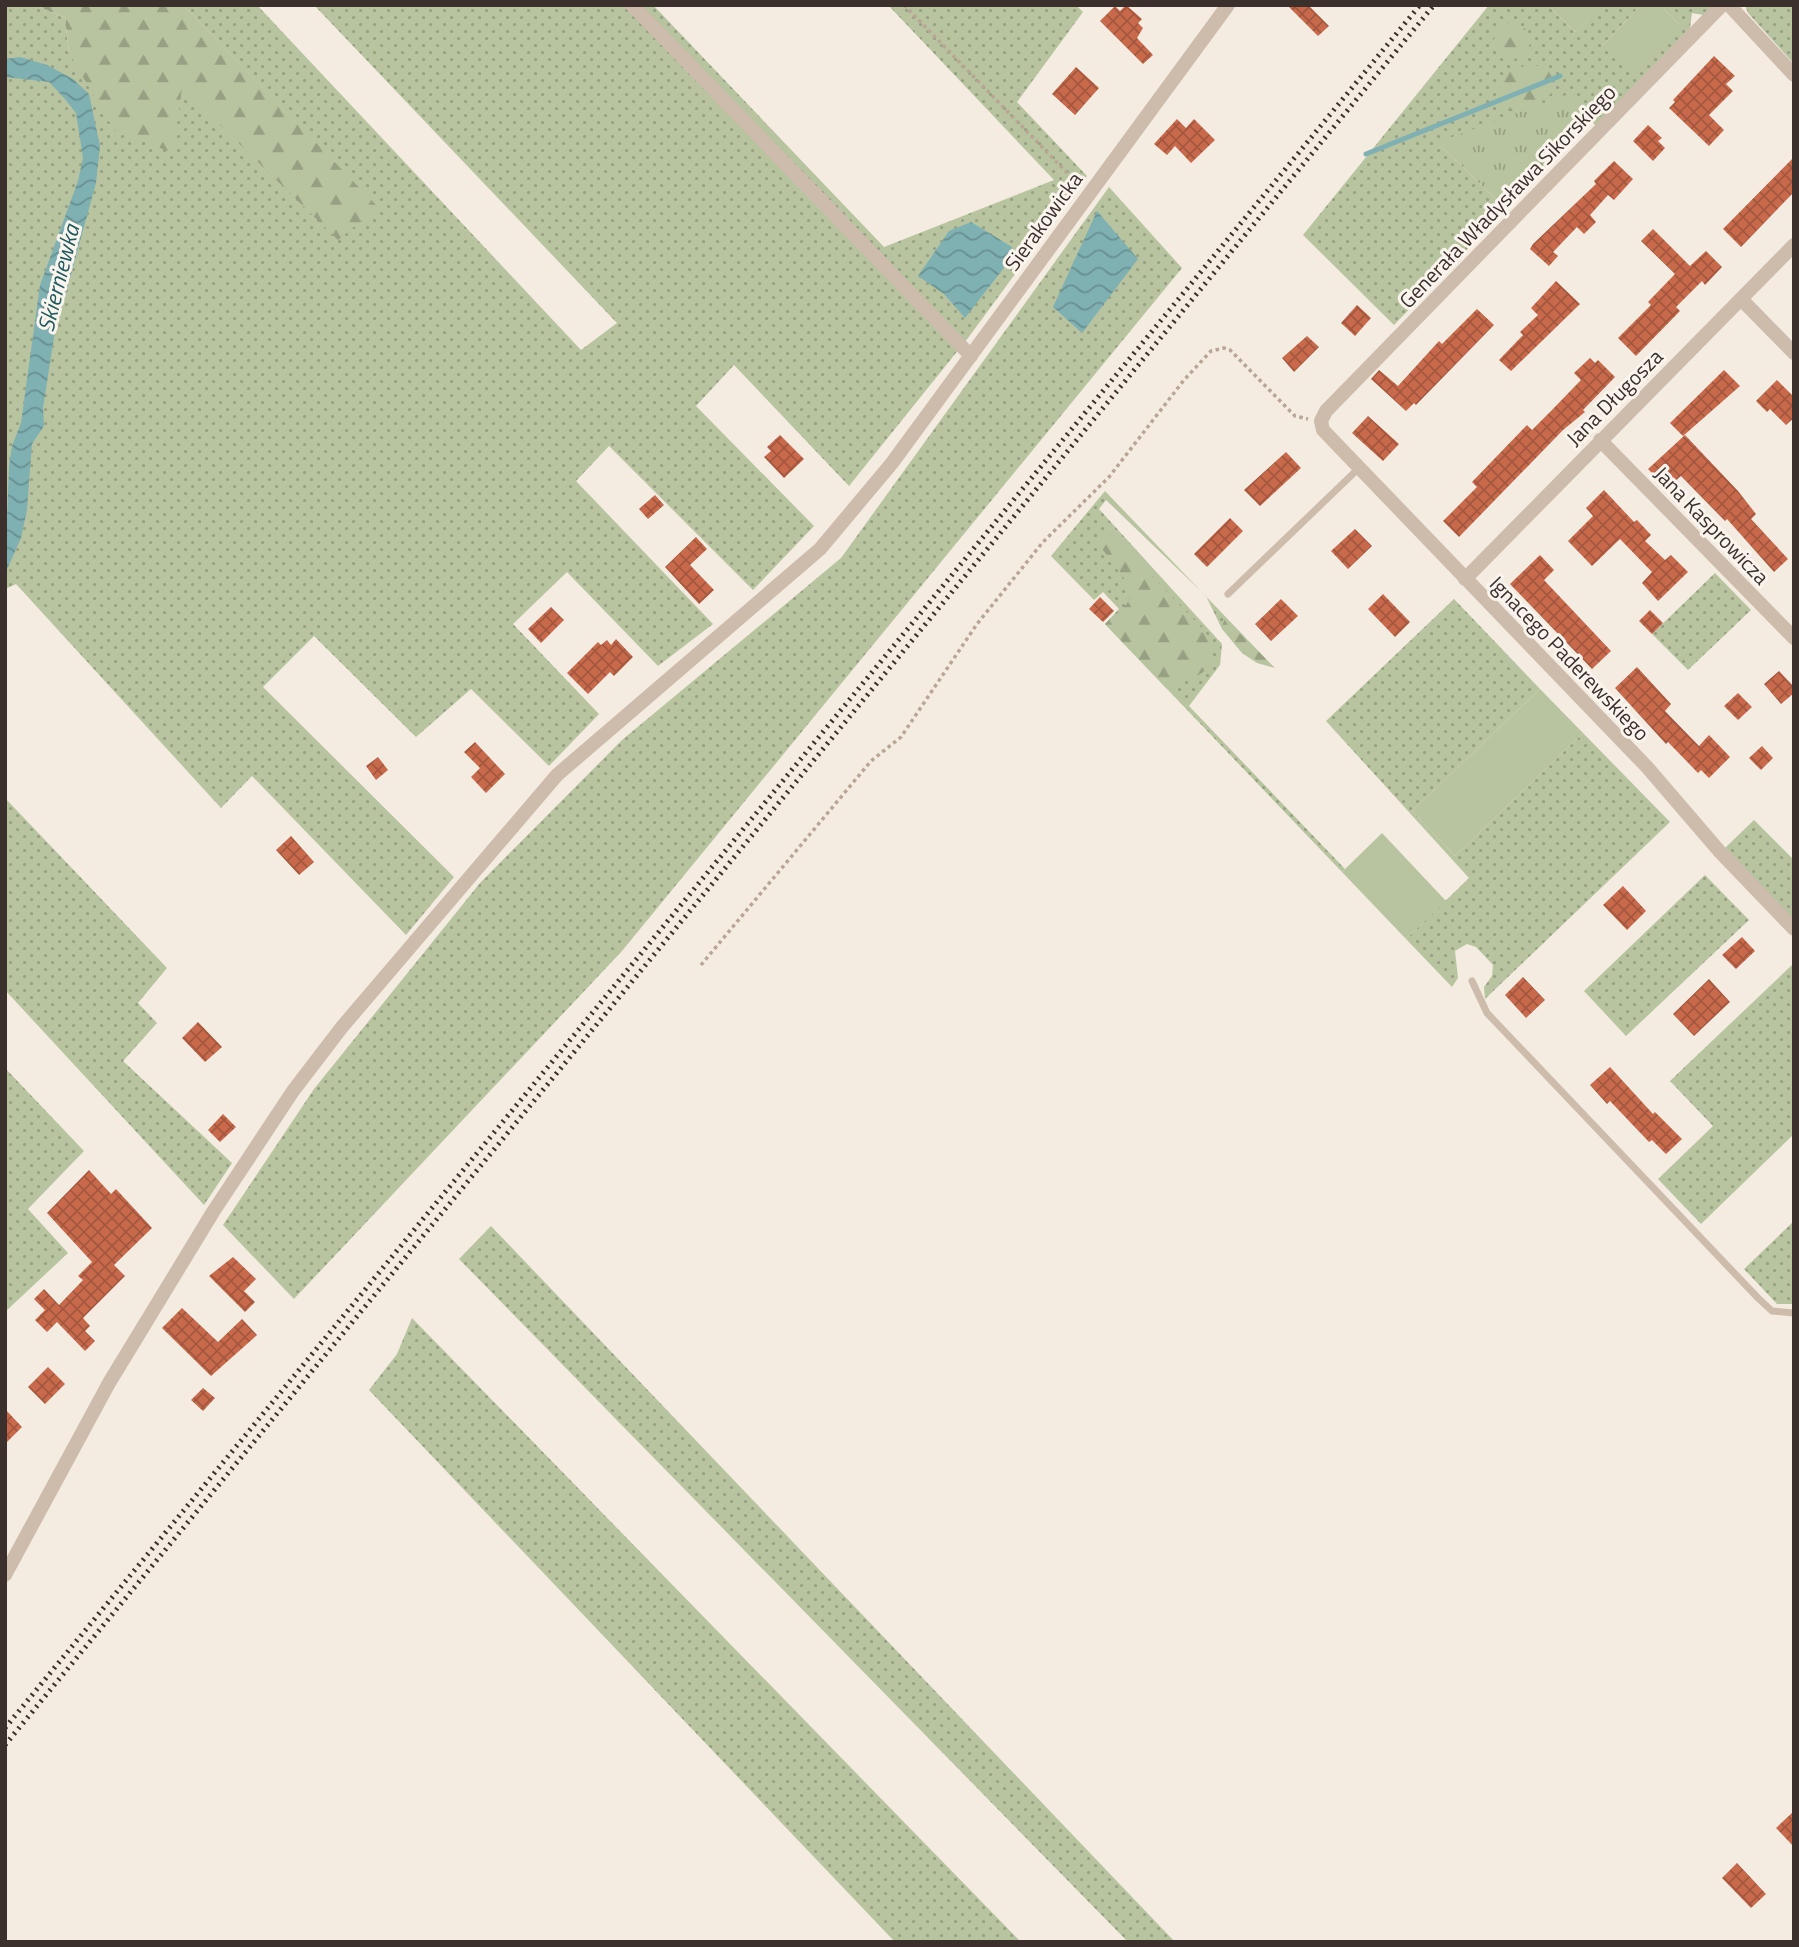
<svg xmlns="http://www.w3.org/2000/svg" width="1799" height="1947" font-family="'Titillium Web',sans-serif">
<defs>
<pattern id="grass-dots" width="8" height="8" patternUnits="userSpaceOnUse" patternTransform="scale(1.75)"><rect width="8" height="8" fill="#b8c4a0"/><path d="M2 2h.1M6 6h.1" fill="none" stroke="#97a083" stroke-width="1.8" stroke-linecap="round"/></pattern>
<pattern id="forest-firs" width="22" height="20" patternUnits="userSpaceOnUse" patternTransform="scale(1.75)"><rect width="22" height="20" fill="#b8c4a0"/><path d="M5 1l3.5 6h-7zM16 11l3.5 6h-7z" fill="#97a083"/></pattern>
<pattern id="park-tufts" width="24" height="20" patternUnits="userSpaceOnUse" patternTransform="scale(1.75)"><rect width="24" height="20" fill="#b8c4a0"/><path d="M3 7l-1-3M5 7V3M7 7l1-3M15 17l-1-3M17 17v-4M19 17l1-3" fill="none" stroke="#97a083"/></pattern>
<pattern id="water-waves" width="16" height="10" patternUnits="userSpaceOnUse" patternTransform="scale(1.75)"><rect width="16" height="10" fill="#7fb0b2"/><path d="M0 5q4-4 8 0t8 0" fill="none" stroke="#699091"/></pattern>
<pattern id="building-cross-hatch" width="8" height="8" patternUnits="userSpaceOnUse" patternTransform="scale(1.75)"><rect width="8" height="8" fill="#c8694b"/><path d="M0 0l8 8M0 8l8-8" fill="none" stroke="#a4573f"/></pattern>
</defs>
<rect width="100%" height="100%" fill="#f4ebe1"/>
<path fill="url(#grass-dots)" d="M5,5H35L65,18L69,53L181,87L377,207L183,5H257L581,350L617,323L314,5H653L884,247L1054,180L888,5H1076L1083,12L1017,102L1087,176L968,338L849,486L734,365L696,406L814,526L753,590L609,446L576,481L713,624L658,666L567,572L513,624L599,714L549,766L471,689L416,737L314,636L263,687L454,877L406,935L252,776L221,808L16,584L5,589Z
M1489,5H1548L1575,32L1597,10L1593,5H1641L1602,46L1679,24L1660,5H1713L1703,15L1692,13L1690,28L1596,126L1568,95L1441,146L1506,209L1394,325L1303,235Z
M1745,5H1794V64L1748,13Z
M1109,187L1182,268L622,951L294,1299L223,1225L314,1089L480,883L622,740L841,558Z
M1105,491L1266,659L1275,668L1257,663L1242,653L1222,629L1206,596L1106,500L1099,509L1222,644L1220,665L1189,706L1345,869L1342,872L1105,624L1119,609L1103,592L1094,600L1051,556Z
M1715,573L1751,610L1688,670L1652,634Z
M1454,599L1540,689L1412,811L1455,856L1583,733L1670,822L1485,999L1484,987L1492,976L1493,965L1476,947L1467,944L1455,951L1458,978L1452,987L1406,939L1469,878L1326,721Z
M5,798L167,968L138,1003L157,1023L123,1061L232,1163L204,1205L5,990Z
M1754,820L1794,860V921L1725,848Z
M1705,875L1749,920L1626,1036L1584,991Z
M1792,965L1794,1134L1701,1224L1658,1179L1713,1126L1670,1081Z
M5,1068L84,1151L28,1209L68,1253L5,1312Z
M1794,1221V1304H1777L1744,1269Z
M491,1226L1175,1942H1128L459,1259Z
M412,1318L1021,1942H895L369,1390L397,1354Z"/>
<path fill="url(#forest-firs)" d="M35,5H183L378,207L338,240L182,88L173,153L114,130L69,53L65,18Z
M1494 41a18 18 0 1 1 36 0a18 18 0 1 1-36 0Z
M1532,65L1545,67L1555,74L1557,85C1546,103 1529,112 1509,111L1501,103L1500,77L1512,68Z
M1100,532L1112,535L1205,631C1225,671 1199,676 1166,688L1105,624C1112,617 1125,609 1129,600C1136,586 1105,553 1096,542Z
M1225,619L1266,659L1268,665C1250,660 1233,641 1222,626Z"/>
<path fill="url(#park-tufts)" d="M1569,94L1592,122L1506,209L1441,146L1444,140Z"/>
<path fill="#b8c4a0" d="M1548,5H1593L1598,10L1575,32Z
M1641,5H1660L1679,24L1632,74L1602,46Z
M1540,689L1583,733L1455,856L1412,811Z
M1382,833L1446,901L1406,939L1342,872Z"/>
<path fill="url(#water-waves)" d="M20,57L47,65L73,79L89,94L100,146L96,183L54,337L43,408L44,426L32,444L27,510L21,538L5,574L9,466L12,446L21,423L40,285L78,181L83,158L76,113L65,99L49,82L5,77V59Z
M1097,211L1138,259L1082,333L1053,307Z
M971,222L1012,247L1010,260L965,318L944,294L918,276L949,231Z"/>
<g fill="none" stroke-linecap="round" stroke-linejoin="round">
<path stroke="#7fb0b2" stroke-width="5" d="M1366,154L1560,76"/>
</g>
<path fill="url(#building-cross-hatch)" d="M1126,5L1142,19L1138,23L1143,28L1137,38L1153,55L1143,64L1100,21L1115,6L1120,11Z
M1287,5H1308L1329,26L1318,36Z
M1714,56L1735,76L1726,84L1733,91L1709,115L1724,130L1709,146L1669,108L1675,102L1673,100Z
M1076,67L1099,88L1075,115L1052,94Z
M1177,119L1186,128L1194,119L1215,140L1191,163L1175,146L1167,155L1154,144Z
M1648,125L1662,138L1658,141L1665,148L1653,161L1633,141Z
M1794,157V192L1741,247L1723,229Z
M1614,161L1633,179L1614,200L1608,195L1590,215L1596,222L1584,234L1577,227L1553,252L1558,256L1549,266L1530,249L1533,244L1596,184L1594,181Z
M1653,229L1690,266L1706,251L1722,267L1705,285L1702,281L1676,307L1680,311L1636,356L1618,338L1651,305L1648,302L1675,274L1641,241Z
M1556,281L1580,304L1511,371L1499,360L1523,335L1520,332L1538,315L1531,308Z
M1357,305L1371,318L1355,336L1341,323Z
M1477,309L1494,325L1416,405L1414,403L1406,411L1371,379L1379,370L1398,386L1439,341L1442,344Z
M1307,336L1319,347L1294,372L1282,358Z
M1590,358L1595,363L1598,360L1615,377L1583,410L1585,412L1563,430L1459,537L1443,521L1477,487L1472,482L1527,425L1532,430L1552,410L1581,380L1574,373Z
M1724,370L1740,386L1683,436L1670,423Z
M1777,380L1794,397V418L1786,425L1770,409L1767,412L1756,401Z
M1368,416L1399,444L1383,461L1352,433Z
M780,435L804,459L784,478L764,457L771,451L767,447Z
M1685,435L1738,491L1756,514L1751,519L1788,559L1774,572L1727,519L1725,521L1681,476L1667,488L1648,469Z
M1286,452L1301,468L1260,506L1244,490Z
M1604,490L1634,522L1637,520L1651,535L1645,541L1665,560L1671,555L1688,572L1658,601L1642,583L1652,572L1620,539L1592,566L1568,541L1593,516L1586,508Z
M655,495L664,505L648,519L639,509Z
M1230,518L1243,531L1207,567L1194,554Z
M1355,529L1372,546L1348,569L1331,551Z
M696,537L707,549L690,565L714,590L699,604L665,567Z
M1540,555L1554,570L1544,580L1611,651L1592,669L1510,584Z
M1383,594L1410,622L1395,637L1368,609Z
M1100,597L1114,611L1103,622L1089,609Z
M1281,599L1298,616L1271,641L1255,624Z
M551,607L564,620L541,643L528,629Z
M1650,610L1663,623L1652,634L1639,621Z
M616,639L633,657L614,676L610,672L588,694L567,673L598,642L601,645L607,640L611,645Z
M1637,667L1671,704L1665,711L1699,746L1709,735L1730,757L1709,778L1701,770L1698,773L1668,742L1666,744L1615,688Z
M1779,671L1794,687V693L1781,704L1764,684Z
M1738,693L1752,707L1738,720L1724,706Z
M475,742L505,774L486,793L471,777L480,768L464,752Z
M1762,746L1773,758L1761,770L1749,758Z
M378,757L388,770L376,780L366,766Z
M291,836L314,862L299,875L276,850Z
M1623,886L1646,911L1627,930L1603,905Z
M1742,937L1755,951L1736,969L1722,955Z
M1523,977L1545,1000L1526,1018L1505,995Z
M1709,979L1730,1002L1694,1036L1673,1014Z
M198,1022L222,1047L205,1062L182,1038Z
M1610,1067L1653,1114L1655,1112L1682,1139L1666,1154L1652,1140L1649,1142L1610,1101L1607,1104L1590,1085Z
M223,1114L236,1127L220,1142L208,1130Z
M89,1170L111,1194L116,1189L152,1228L114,1265L125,1276L83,1318L90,1326L85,1331L95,1341L85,1351L57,1322L47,1332L35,1320L45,1310L34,1299L44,1289L59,1305L83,1280L78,1276L92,1262L47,1213Z
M233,1257L256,1279L244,1291L255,1302L245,1312L209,1276Z
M182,1308L218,1342L242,1319L257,1335L211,1376L162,1328Z
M48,1367L65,1384L45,1404L28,1387Z
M203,1388L215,1398L203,1411L191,1400Z
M5,1409L22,1427L5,1444Z
M1794,1811V1847L1776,1828Z
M1737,1863L1766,1894L1751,1908L1722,1878Z"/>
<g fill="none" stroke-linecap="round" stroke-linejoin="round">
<path stroke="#b9a596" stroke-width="3.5" stroke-dasharray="3.5 3.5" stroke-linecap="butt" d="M904,5L1078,184
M701,965L871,761L901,737L977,624L1043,542L1109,477L1184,380L1211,351L1224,348L1230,350L1295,416L1308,419"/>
<path stroke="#cdbbac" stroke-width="7" d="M1228,594L1359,468
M1472,981L1487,1013L1758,1298L1772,1311L1794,1313"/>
<path stroke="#cdbbac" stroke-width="14" d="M632,5L971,356
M1722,5L1326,411L1321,421L1323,430L1647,767L1720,852L1794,929
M1729,5L1794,75
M1741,299L1794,353
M1600,440L1794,638
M1465,579L1794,245
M5,1575L109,1383L213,1212L293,1091L342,1027L557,775L820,549L892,463L1228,5"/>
<path stroke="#3b302b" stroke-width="5" stroke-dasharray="2 5" stroke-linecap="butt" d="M5,1728L1420,5
M5,1745L1434,5"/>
</g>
<g text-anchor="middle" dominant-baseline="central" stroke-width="6" stroke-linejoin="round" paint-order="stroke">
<g font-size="21" fill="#3b302b" stroke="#fbf5ee">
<text transform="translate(1507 196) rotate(-46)">Generała Władysława Sikorskiego</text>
<text transform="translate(1043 221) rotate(-54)">Sierakowicka</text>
<text transform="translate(1614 397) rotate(-45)">Jana Długosza</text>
<text transform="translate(1712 525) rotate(46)">Jana Kasprowicza</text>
<text transform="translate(1570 658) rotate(46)">Ignacego Paderewskiego</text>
</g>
<g font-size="23" font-style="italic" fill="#1f5a5e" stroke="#fbf5ee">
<text transform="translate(58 278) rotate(-76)">Skierniewka</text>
</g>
</g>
<rect width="1799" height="1947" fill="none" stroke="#3b302b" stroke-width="14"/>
</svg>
